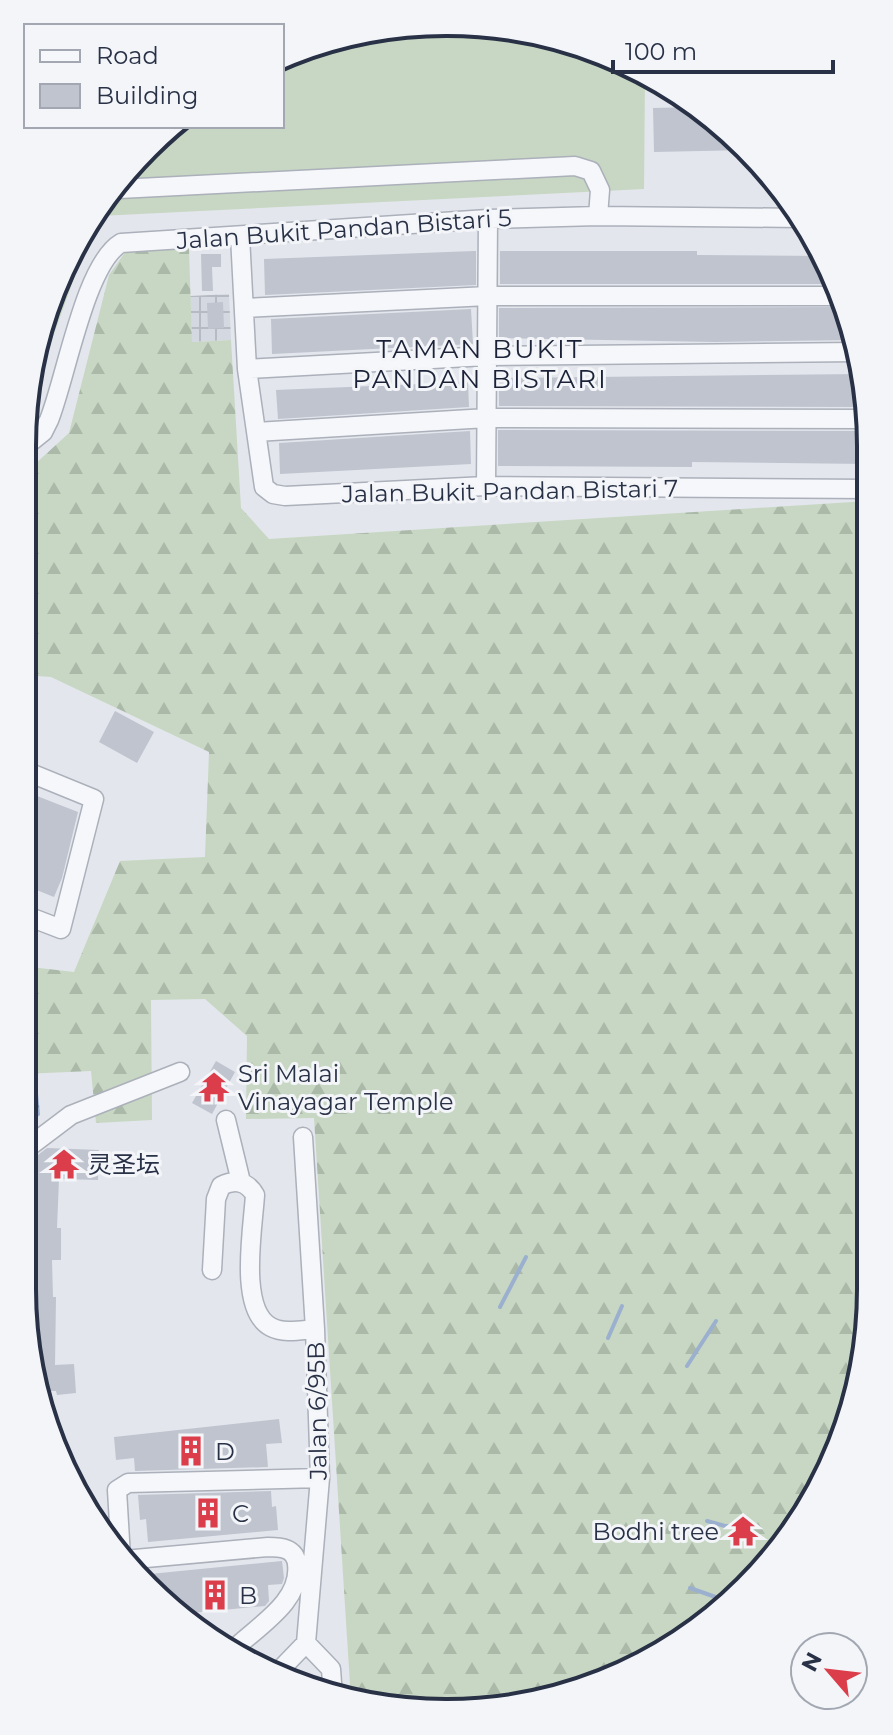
<svg xmlns="http://www.w3.org/2000/svg" width="893" height="1735" font-family="Montserrat,'Noto Sans SC',sans-serif">
<defs>
<pattern id="industrial-grid" width="8" height="8" patternUnits="userSpaceOnUse" patternTransform="scale(2)"><rect width="8" height="8" fill="#d4d8e1"/><path d="M0 4h8M4 0v8" fill="none" stroke="#b6bac2"/></pattern>
<pattern id="forest-firs" width="22" height="20" patternUnits="userSpaceOnUse" patternTransform="scale(2)"><rect width="22" height="20" fill="#c7d7c3"/><path d="M5 1l3.5 6h-7zM16 11l3.5 6h-7z" fill="#abb9a9"/></pattern>
<pattern id="water-waves" width="16" height="10" patternUnits="userSpaceOnUse" patternTransform="scale(2)"><rect width="16" height="10" fill="#9bb0cf"/><path d="M0 5q4-4 8 0t8 0" fill="none" stroke="#7e90aa"/></pattern>
</defs>
<rect width="100%" height="100%" fill="#e3e6ec"/>
<path fill="url(#industrial-grid)" d="M229,294L231,340L192,342L190,296Z"/>
<path fill="#c7d7c3" d="M475,23L635,66L645,73L644,189L99,216L169,126H282V61L310,44Z
M94,222L24,418H23L66,258Z"/>
<path fill="url(#forest-firs)" d="M189,249L192,342L231,340L241,508L269,539L868,501L870,1316L827,1477L746,1589L634,1669L501,1709L351,1700L314,1118L246,1119L247,1036L205,999L151,1000L152,1120L96,1123L91,1071L22,1074V966L74,972L120,861L205,857L209,752L51,677L23,675V475L69,433L109,275L126,251Z"/>
<path fill="url(#water-waves)" d="M37,1083L40,1115L22,1129V1085Z"/>
<g fill="none" stroke-linecap="round" stroke-linejoin="round">
<path stroke="#9bb0cf" stroke-width="4" d="M416,1103L426,1099
M500,1307L526,1257
M608,1338L622,1306
M687,1366L716,1321
M707,1521L725,1526H748
M690,1588L724,1600"/>
</g>
<path fill="#bfc4cf" d="M697,107L726,127L748,150L654,152L653,108Z
M474,251H476V285L265,295L264,259Z
M500,251H697V255L822,256L839,284H500Z
M201,254H221V267H212L213,291H202Z
M223,302L224,328L208,329L207,303Z
M845,307L854,340L715,342L499,338V308Z
M471,309L473,344L272,354L271,319Z
M863,374L867,391V407L499,406V378Z
M468,382L469,407L278,419L276,390Z
M498,430L867,431L868,464L692,462V467L498,466Z
M470,431L471,464L280,474L279,443Z
M115,711L154,732L137,763L99,742Z
M37,796L78,812L62,878L54,897L34,889L28,904L22,902V831Z
M216,1061L235,1072L212,1114L192,1103Z
M47,1148L99,1150L98,1180L59,1179L57,1228H61V1260H52L53,1297H56L55,1365L74,1364L76,1393L57,1395L56,1391H39L22,1288V1194H29L30,1161Z
M279,1419L282,1443L266,1444L268,1467L135,1471L134,1458L116,1460L114,1437Z
M271,1491L272,1507L276,1506L278,1530L148,1542L146,1519L140,1520L138,1495Z
M282,1561L284,1578L282,1584L268,1585L269,1601L265,1606L182,1614L140,1575Z"/>
<g fill="none" stroke-linecap="round" stroke-linejoin="round">
<g stroke="#abb0ba" stroke-width="21">
<path id="minor" d="M467,24H478
M119,189L575,166L591,171L600,190L598,216
M240,236L247,369L264,487L273,494L285,496L486,486L868,489
M244,308L488,296H842
M247,369L487,356L857,352
M256,432L487,418L867,419
M23,448L43,432L49,420C66,378 85,264 121,243L488,219L598,216L801,218
M486,486L488,219
M22,914L61,929L94,799L23,770
M226,1120L241,1182
M22,1152L71,1115L180,1072
M212,1270L216,1199L221,1186C235,1179 247,1181 255,1195C253,1228 238,1310 271,1327C284,1334 301,1330 315,1329
M121,1557L117,1490L128,1483L320,1478
M124,1560L268,1547C281,1547 295,1548 297,1564C302,1602 256,1627 232,1651
M306,1643L331,1669L333,1697
M278,1672L306,1643L320,1478L315,1329L303,1137"/>
</g>
<use href="#minor" stroke="#f6f7fa" stroke-width="18"/>
</g>
<defs>
<g id="temple-bare" transform="scale(2.4)"><path d="M0-6L5-2H3V0L6.5 2.5H4V6H1.5V3h-3V6H-4V2.5H-6.5L-3 0V-2H-5Z" fill="#db3d4a" stroke="#f3f5f9" stroke-width="2.5" paint-order="stroke"/></g>
<g id="building-bare" transform="scale(2.4)"><path d="M-4-6H4V6H1V3H-1V6H-4ZM-2.5-4.3h1.7v1.8h-1.7ZM.8-4.3h1.7v1.8H.8ZM-2.5-1h1.7V.8h-1.7ZM.8-1h1.7V.8H.8Z" fill="#db3d4a" stroke="#f3f5f9" stroke-width="2.5" paint-order="stroke"/></g>
</defs>
<g fill-rule="evenodd">
<use href="#temple-bare" x="214" y="1087"/>
<use href="#temple-bare" x="64" y="1164"/>
<use href="#building-bare" x="191" y="1451"/>
<use href="#building-bare" x="208" y="1513"/>
<use href="#temple-bare" x="743" y="1531"/>
<use href="#building-bare" x="215" y="1595"/>
</g>
<g text-anchor="middle" dominant-baseline="central" stroke-width="6" stroke-linejoin="round" paint-order="stroke">
<g font-size="24" fill="#283146" stroke="#f3f5f9">
<text transform="translate(344 229) rotate(-4)">Jalan Bukit Pandan Bistari 5</text>
<text transform="translate(510 491) rotate(-1)">Jalan Bukit Pandan Bistari 7</text>
<text transform="translate(317 1411) rotate(-91)">Jalan 6/95B</text>
</g>
<g font-size="24" fill="#283146" stroke="#f3f5f9" text-anchor="start">
<text x="238" y="1073">Sri Malai<tspan x="238" dy="28">Vinayagar Temple</tspan></text>
<text x="88" y="1164">灵圣坛</text>
<text x="215" y="1451">D</text>
<text x="232" y="1513">C</text>
<text x="719" y="1531" text-anchor="end">Bodhi tree</text>
<text x="239" y="1595">B</text>
</g>
<g font-size="26" letter-spacing="2" fill="#1b2237" stroke="#f3f5f9">
<text x="480" y="349">TAMAN BUKIT<tspan x="480" dy="30">PANDAN BISTARI</tspan></text>
</g>
</g>
<path d="M0 0H893V1735H0ZM446 36H447A410 410 0 0 1 857 446V1289A410 410 0 0 1 447 1699H446A410 410 0 0 1 36 1289V446A410 410 0 0 1 446 36Z" fill="#f3f5f9" fill-rule="evenodd"/>
<path fill="none" stroke="#283146" stroke-width="4" d="M446 36H447A410 410 0 0 1 857 446V1289A410 410 0 0 1 447 1699H446A410 410 0 0 1 36 1289V446A410 410 0 0 1 446 36Z"/>
<rect x="24" y="24" width="260" height="104" fill="#f3f5f9" stroke="#a2a7b1" stroke-width="2"/>
<rect x="40" y="50" width="40" height="12" fill="#f6f7fa" stroke="#a2a7b1" stroke-width="2"/>
<text x="96" y="64" font-size="24" fill="#283146">Road</text>
<rect x="40" y="84" width="40" height="24" fill="#bfc4cf" stroke="#a2a7b1" stroke-width="2"/>
<text x="96" y="104" font-size="24" fill="#283146">Building</text>
<g transform="translate(829 1671) rotate(298)"><circle r="38" fill="#f3f5f9" stroke="#a2a7b1" stroke-width="2"/>
<path d="M0-6L14 30L0 20L-14 30Z" fill="#db3d4a"/>
<text y="-12" font-size="22" font-weight="bold" text-anchor="middle" fill="#283146">N</text>
</g>
<path d="M613 60v12h220v-12" fill="none" stroke="#283146" stroke-width="4"/>
<text x="625" y="60" font-size="24" fill="#283146" stroke="#f3f5f9" stroke-width="6" paint-order="stroke">100 m</text>
</svg>
